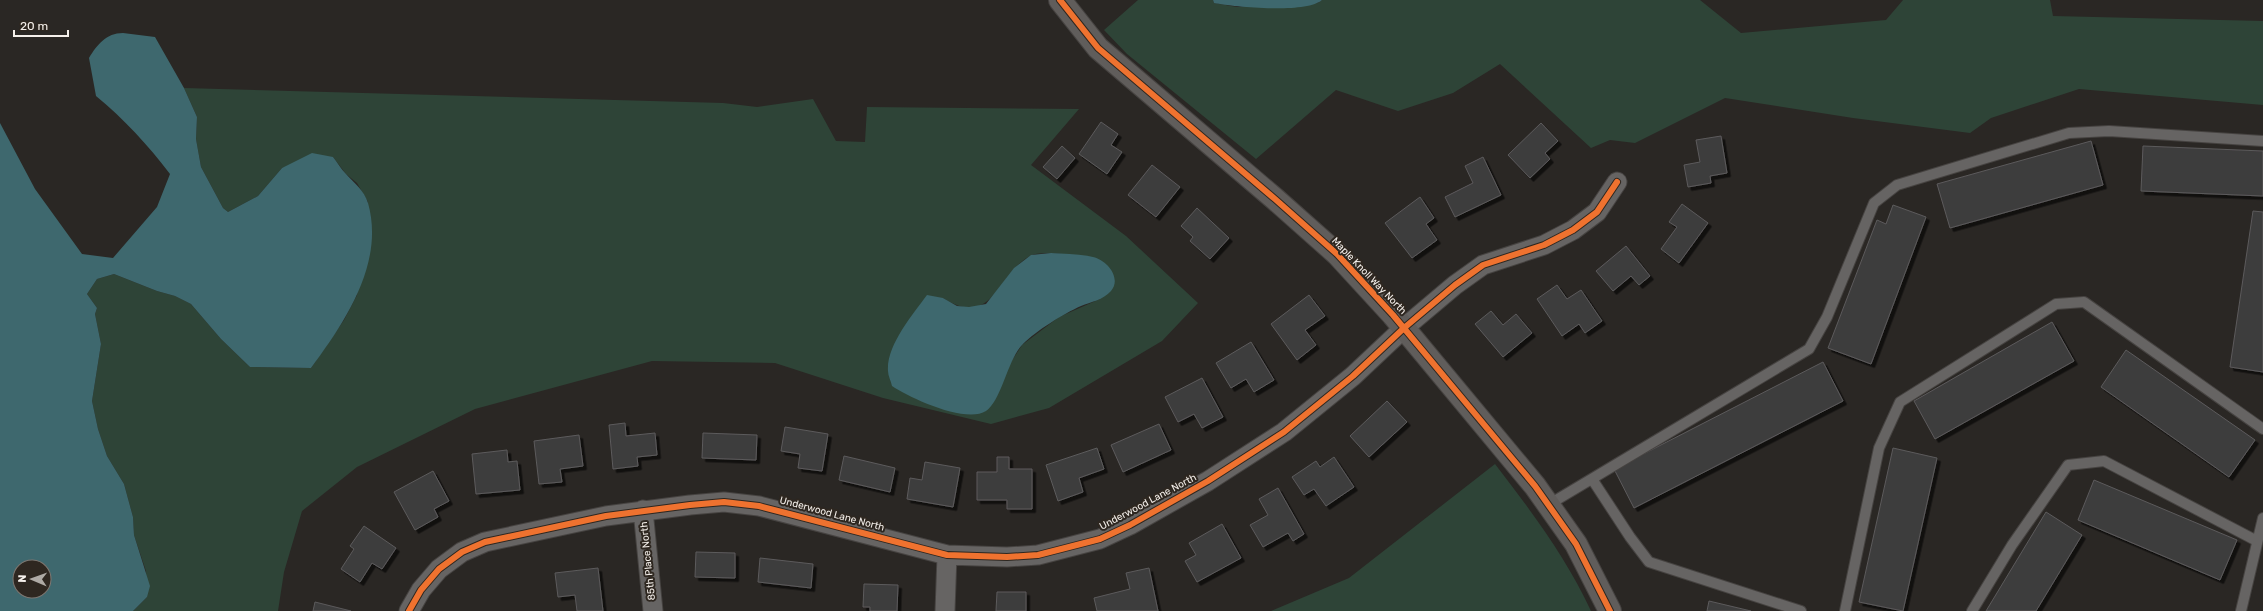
<svg xmlns="http://www.w3.org/2000/svg" width="2263" height="611" font-family="Rubik,sans-serif">
<defs>
<filter id="shadow"><feDropShadow dx="3.5" dy="3.5" stdDeviation="0" flood-color="#0009"/></filter>
</defs>
<rect width="100%" height="100%" fill="#2a2724"/>
<path fill="#2e4437" fill-rule="evenodd" d="M1138,0H1213L1214,3L1237,7L1318,3L1322,0H1700L1741,33L1886,20L1903,0H2050L2053,16L2263,21V105L2079,89L1991,118L1970,133L1853,118L1725,98L1635,143L1610,140L1591,148L1500,64L1453,93L1398,111L1336,90L1256,159L1127,54L1104,30Z
M184,88L723,103L757,107L813,99L836,141L865,142L867,107L1079,109L1031,165L1126,236L1198,303L1162,341L1049,408L991,424L883,398L775,363L652,361L475,409L357,467L302,511L284,572L278,611H133L147,597L146,571L134,535L133,517L124,484L107,456L98,429L92,401L101,344L95,314L97,308L87,294L97,279L114,274L157,291L175,296L191,304L221,339L250,367L311,368L344,320L357,295L368,202L357,183L346,174L333,157L282,168L258,196L228,212L223,208L201,167L196,139L197,117ZM1051,253L1072,255L1100,299L1059,317L1022,345L1009,365L994,401L950,411L948,409L943,298C994,330 996,274 1030,256C1035,253 1044,253 1051,253Z
M1495,464C1531,511 1566,557 1591,611H1271L1349,578Z"/>
<path fill="#3e686e" fill-rule="evenodd" d="M1213,0H1322C1306,14 1235,7 1214,3Z
M123,33L155,37L184,88L197,117L196,139L201,167L223,208L228,212L258,196L282,168L312,153L333,157C337,162 341,169 346,174C354,183 364,190 368,203C385,263 345,322 311,368L250,367L221,339L191,304L175,296L157,291L114,274L97,279L87,294L97,308L95,314L101,344L92,401L98,429L107,456L124,484L133,517L134,535L150,586L147,597L133,611H0V123L35,189L82,254L113,258L157,207L170,174C148,145 124,119 96,96L89,58C97,45 106,33 123,33ZM20,567H44V591H20Z
M1051,253C1065,254 1080,254 1093,257C1107,260 1122,278 1111,291C1103,300 1091,302 1081,306C1063,314 1036,331 1023,344C1007,360 1002,400 986,411C966,424 910,398 892,386C891,381 888,376 888,371C886,346 913,314 927,295L943,298L957,306L969,307L986,304L1014,268L1031,255Z"/>
<path fill="#3e3c3d" stroke="#5c5b5c" filter="url(#shadow)" d="M1101,122L1118,134L1111,145L1122,152L1107,174L1079,154Z
M1541,123L1558,141L1545,153L1550,159L1530,178L1508,155Z
M1721,136L1727,173L1710,176L1711,183L1688,187L1684,165L1700,162L1696,140Z
M2091,141L2103,185L1950,228L1937,184Z
M1062,146L1075,158L1057,179L1043,167Z
M2143,146L2263,151V196L2141,191Z
M1483,157L1501,195L1455,217L1445,197L1473,183L1465,166Z
M1152,165L1180,187L1156,217L1128,195Z
M1420,197L1434,218L1426,224L1437,240L1412,258L1385,223Z
M1682,204L1708,223L1679,263L1661,249L1677,227L1669,222Z
M1893,205L1926,217L1871,364L1828,348L1877,220L1886,224Z
M1197,208L1229,238L1210,259L1190,241L1193,237L1181,226Z
M2253,211L2263,212V372L2230,367Z
M1626,246L1650,276L1639,285L1631,276L1613,291L1596,271Z
M1557,285L1567,299L1581,290L1602,321L1585,333L1579,324L1562,336L1537,299Z
M1309,295L1325,316L1305,330L1316,345L1297,360L1271,324Z
M1491,311L1503,325L1516,314L1532,333L1503,357L1475,324Z
M2052,322L2074,361L1935,439L1914,401Z
M1251,342L1274,380L1254,392L1246,379L1231,388L1216,363Z
M2126,350L2255,440L2229,477L2101,387Z
M1823,362L1843,401L1634,508L1614,469Z
M1202,378L1223,417L1202,428L1194,414L1178,422L1165,397Z
M1387,401L1407,422L1369,457L1350,436Z
M625,423L626,436L655,433L657,455L637,457L638,466L613,469L609,425Z
M1159,424L1171,450L1123,472L1111,445Z
M785,427L828,434L822,471L798,468L800,454L781,451Z
M703,433L757,435L756,460L702,458Z
M579,435L583,466L560,469L562,482L539,484L534,441Z
M1097,448L1104,469L1079,478L1083,492L1058,501L1046,465Z
M1893,448L1937,458L1903,611L1859,602Z
M507,450L508,462L517,461L520,490L476,494L472,454Z
M844,456L895,468L890,492L839,480Z
M997,457H1009V469H1032V509H1007V500H977V472H997Z
M1334,457L1354,487L1326,506L1314,489L1304,495L1292,477L1316,461L1320,467Z
M925,462L960,468L953,507L907,499L910,478L922,480Z
M433,471L449,501L434,509L438,517L415,530L394,492Z
M2094,480L2237,540L2220,580L2078,520Z
M1278,488L1304,534L1293,541L1288,533L1263,547L1250,525L1268,515L1259,499Z
M2046,512L2082,535L2036,611H1986Z
M1222,524L1241,558L1197,582L1185,561L1196,555L1189,543Z
M364,526L396,548L382,569L372,563L360,582L341,569L354,549L350,546Z
M696,552L735,553V578L695,577Z
M760,558L813,564L811,588L758,582Z
M598,568L603,611H577L575,595L558,597L555,573Z
M1149,568L1158,611H1097L1094,598L1130,589L1126,573Z
M864,584L898,585L897,611H870V607H863Z
M997,592H1026V611H996Z
M1709,601L1751,611H1707Z
M315,602L351,611H313Z"/>
<g fill="none" stroke-linecap="round" stroke-linejoin="round">
<g stroke="#464341" stroke-width="12">
<path id="lane" d="M1592,479L1630,537L1649,562L1801,611
M1548,505L1809,349L1827,317L1874,203L1897,185L2069,133L2109,131L2263,141
M1845,611L1879,448L1900,402L2056,304L2084,302L2263,429
M1972,611L2012,545L2068,465L2104,461L2257,541
M2241,611L2263,518"/>
</g>
<g stroke="#464341" stroke-width="21">
<path id="street" d="M643,510L653,611
M409,611L421,590L439,569L462,552L485,542L606,516L690,505L724,502L759,506L947,555L1007,557L1038,555L1100,539L1130,525L1208,481L1284,432L1353,376L1404,328L1455,285L1483,265L1544,245L1573,230L1597,212L1617,182
M945,611L947,555"/>
</g>
<g stroke="#464341" stroke-width="24">
<path id="secondary" d="M1060,0L1098,48L1275,199L1337,254L1393,315L1535,486L1576,544L1610,611"/>
</g>
<use href="#lane" stroke="#666463" stroke-width="10"/>
<use href="#street" stroke="#666463" stroke-width="19"/>
<use href="#secondary" stroke="#605d5b" stroke-width="22"/>
<g stroke="#2e2720" stroke-width="8">
<path id="cycleway" d="M1060,0L1098,48L1275,199L1337,254L1393,315L1535,486L1576,544L1610,611
M409,611L421,590L439,569L462,552L485,542L606,516L690,505L724,502L759,506L947,555L1007,557L1038,555L1100,539L1130,525L1208,481L1284,432L1353,376L1404,328L1455,285L1483,265L1544,245L1573,230L1597,212L1617,182"/>
</g>
<use href="#cycleway" stroke="#ef722f" stroke-width="6"/>
</g>
<g text-anchor="middle" dominant-baseline="central" stroke-width="4" stroke-linejoin="round" paint-order="stroke">
<g font-size="10" fill="#f5f0eb" stroke="#2e2720">
<text transform="translate(1369 276) rotate(46)">Maple Knoll Way North</text>
<text transform="translate(1148 502) rotate(-28)">Underwood Lane North</text>
<text transform="translate(832 514) rotate(15)">Underwood Lane North</text>
<text transform="translate(648 561) rotate(-96)">85th Place North</text>
</g>
</g>
<g transform="translate(32 579) rotate(272)"><circle r="19" fill="#2e2720" stroke="#7e7771"/>
<path d="M0-3L7 15L0 10L-7 15Z" fill="#aeaaa5"/>
<text y="-6" font-size="11" font-weight="bold" text-anchor="middle" fill="#f5f0eb">N</text>
</g>
<path d="M14 30v6h54v-6" fill="none" stroke="#f5f0eb" stroke-width="2"/>
<text x="20" y="30" font-size="12" fill="#f5f0eb" stroke="#2e2720" stroke-width="3" paint-order="stroke">20 m</text>
</svg>
